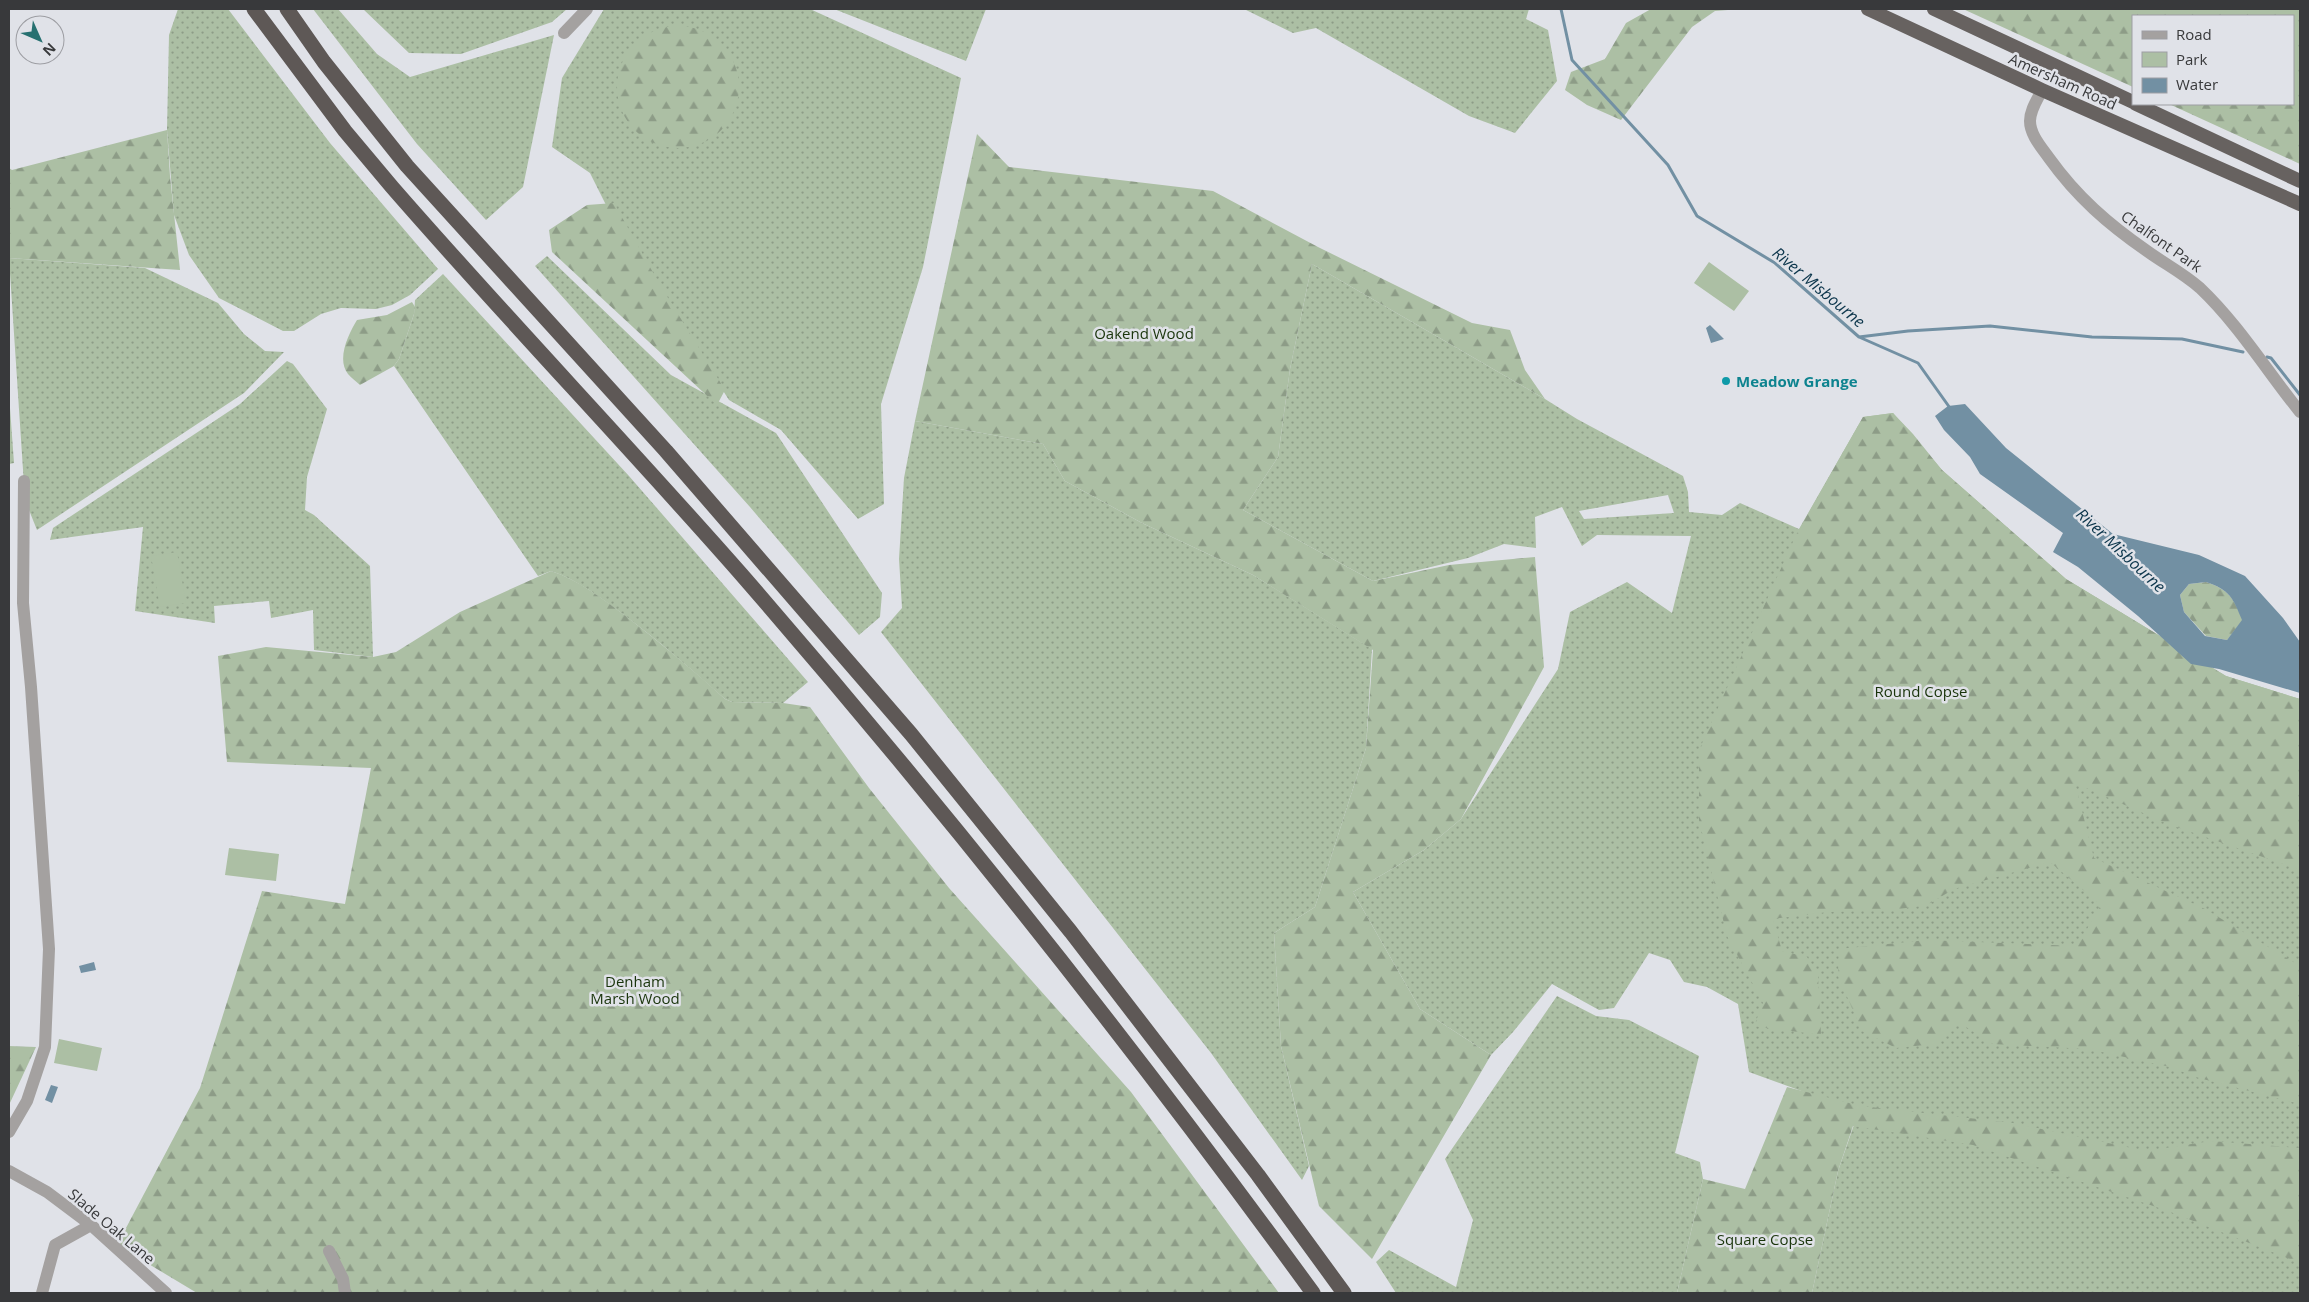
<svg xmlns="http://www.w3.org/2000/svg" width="2309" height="1302" font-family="'Open Sans',sans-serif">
<defs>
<pattern id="green-dots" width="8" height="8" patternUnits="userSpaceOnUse" patternTransform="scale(1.25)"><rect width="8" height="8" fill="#acbfa4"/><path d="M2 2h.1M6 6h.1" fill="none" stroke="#8d9c87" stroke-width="1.8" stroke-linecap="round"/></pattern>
<pattern id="forest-firs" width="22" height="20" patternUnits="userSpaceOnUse" patternTransform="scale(1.25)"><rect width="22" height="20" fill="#acbfa4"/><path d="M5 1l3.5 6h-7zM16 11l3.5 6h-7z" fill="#8d9c87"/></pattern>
</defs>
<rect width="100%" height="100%" fill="#e0e2e8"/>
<path fill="url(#green-dots)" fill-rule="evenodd" d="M178,9H228L330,143L438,269L410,295L392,305L376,309L341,308L321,314L294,331H283L219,298L189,255L174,215L167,130L169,35Z
M313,9H338L377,54L410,77L554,35L523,187L486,220L417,144Z
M363,9H567L552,22L461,54L409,53Z
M604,9H810L961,78L923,267L881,404L884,504L858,519L781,430L729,400L613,219L590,173L552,147L562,78Z
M834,9H986L966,61Z
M1244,9H1529L1526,19L1548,30L1557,81L1515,133L1469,116L1316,28L1293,33Z
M547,256L671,375L776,433L882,593L880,617L859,635L750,507L535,266Z
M9,258L145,268L218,303L244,334L265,351L284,352L244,393L37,530L25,500Z
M1312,264L1545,399L1577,419L1683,476L1688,492L1689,512L1722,515L1740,503L1799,529L1863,417L1893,413L1942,470L2066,579L2226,676L2300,699V1293H1812L1838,1171L1857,1116L1862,1113L1749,1072L1738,1004L1707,987L1684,982L1670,960L1649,953L1614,1008L1599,1010L1552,984L1513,1032L1491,1055L1420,1009L1353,892L1424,850L1461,819L1558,669L1570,612L1627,582L1672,613L1691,536L1597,535L1582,546L1562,507L1535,517L1536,548L1504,544L1468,558L1373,581L1243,510L1278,457L1290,369ZM1668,495L1674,513L1584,519L1579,511Z
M443,274L629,476L808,682L783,703L732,702L725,699C692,670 659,641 624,615C601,598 578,580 551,571L538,576L394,366L399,359L414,314L415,300Z
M287,361L293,364L327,409L307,477L305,510L314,515L370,566L373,657L314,650L313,610L271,618L269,601L214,606L215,623L135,611L143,527L50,540L53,528L240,404Z
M9,394L14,463L9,464Z
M915,421L1043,444L1065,481L1142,523L1253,575L1372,649L1366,748L1315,907L1274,933L1281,1046L1309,1166L1302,1180L1211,1053L881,632L902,608L899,559L904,478Z
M1557,996L1596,1016L1629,1020L1699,1056L1675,1153L1700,1162L1703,1179L1677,1293H1396L1376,1262L1389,1250L1456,1287L1473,1220L1445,1159Z"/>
<path fill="url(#forest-firs)" d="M1651,9H1741L1715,11L1692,27L1621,120L1587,105L1565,90L1571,72L1605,59L1626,23Z
M1963,9H2300V164L2169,104H2293V16H2133V87Z
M617 87a61 61 0 1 1 122 0a61 61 0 1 1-122 0Z
M167,130L170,176L180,270L9,258V168L12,170Z
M977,134L1009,167L1213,191L1318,247L1472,323L1510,330L1525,370L1545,399L1312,264L1290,369L1278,457L1243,510L1373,581L1449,565L1535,557L1544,667L1461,819L1424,850L1353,892L1420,1009L1491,1055L1372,1259L1319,1206L1281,1046L1274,933L1315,907L1366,748L1373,650L1253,575L1142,523L1065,481L1043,444L915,421Z
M614,203L660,285L725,390L717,405L552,252L549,230L587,205Z
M412,302L415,307L414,314L399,359L394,366L360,385C356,381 351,378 348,374C336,359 349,333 357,320L387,315Z
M1893,413L1913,434L1942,470L2066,579L2226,676L2300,699V870L2168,824L2075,783L2094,858L2205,909L2300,966V1104L2199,1078L2170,1067L2088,1049L1993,1044L1958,1022L1934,1044L1896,1048L1862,1031L1838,976L1839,949L1927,940L2077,946L2101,905L2050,862L1954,889L1927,905L1892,910L1828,912L1773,919L1782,951L1807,957L1818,976L1821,1035L1754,1026L1763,1003L1727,936L1699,820V750L1796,535L1863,417Z
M551,571C579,580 603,599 627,617C661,643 693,670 725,699L732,702L783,703L810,707L869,788L949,888L1131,1092L1279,1293H197L117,1245L200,1088L262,891L345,904L371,768L227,762L218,656L266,647L373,657L396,652L460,612Z
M2206,582C2230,590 2233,598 2243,620L2227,640L2206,636L2184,612L2180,595L2189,584Z
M9,1046L36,1047L9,1105Z
M1787,1087L1861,1106L2013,1123L2146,1151L2211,1141L2300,1148V1263L2168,1211L1973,1145L1853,1126L1838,1171L1812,1293H1677L1703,1179L1745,1189Z"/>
<path fill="#acbfa4" d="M1709,262L1749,291L1734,311L1694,283Z
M177,552L186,603L160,607L151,556Z
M229,848L279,854L276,881L225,875Z
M59,1039L102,1048L97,1071L54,1063Z"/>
<path fill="#7290a3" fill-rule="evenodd" d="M1710,325L1724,339L1711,343L1706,328Z
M1965,404L2006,448L2113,534L2199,555L2245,576L2283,618L2300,642V693L2219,669L2191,664L2138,616L2078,567L2053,552L2063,533L1980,474L1970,457L1944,430L1935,416L1948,406ZM2206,582C2230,590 2233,598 2242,620L2227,640L2205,636L2184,612L2180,595L2189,584Z
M94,962L96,970L81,973L79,966Z
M51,1085L58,1087L52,1103L45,1100Z"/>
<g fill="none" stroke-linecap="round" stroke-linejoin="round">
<path stroke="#7290a3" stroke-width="3" d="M1561,9L1572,60L1668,165L1697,216L1775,263L1859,337L1918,363L1950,408
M1859,337L1908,331L1990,326L2092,337L2182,339L2243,352
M2267,357L2271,358L2300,395"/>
<path stroke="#a4a1a0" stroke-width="12" d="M564,33L587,9
M2042,90C2037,100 2030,110 2030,121C2030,135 2042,148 2049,158C2077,197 2108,224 2147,251C2165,264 2183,273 2200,288C2238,324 2267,371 2300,412
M9,1132L27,1101L45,1047L49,949L31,687L23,603L24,481
M9,1171L47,1192L91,1225L166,1293
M329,1251L343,1279L345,1293
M42,1293L55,1245L91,1225"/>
<path stroke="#676260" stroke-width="14" d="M1868,9L2042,90L2300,204
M1934,9L2133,102
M2136,104L2300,181"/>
<path stroke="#5e5856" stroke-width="15" d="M254,9L345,131L392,187C506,318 626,443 741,574C942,805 1133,1046 1313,1293
M287,9L324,62L407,166L666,451L911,734L1071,932L1258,1175L1344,1293"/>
</g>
<circle fill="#0f9aa8" stroke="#e0e2e8" stroke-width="2" cx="1726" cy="381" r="5"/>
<g text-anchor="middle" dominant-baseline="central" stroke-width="5" stroke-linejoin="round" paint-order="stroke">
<g font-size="15" fill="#38393b" stroke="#e0e2e8">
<text transform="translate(2063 81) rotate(24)">Amersham Road</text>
<text transform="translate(2162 241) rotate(35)">Chalfont Park</text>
<text transform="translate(112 1226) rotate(40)">Slade Oak Lane</text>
</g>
<g font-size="15" fill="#19340b" stroke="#e0e2e8">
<text x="1144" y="333">Oakend Wood</text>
<text x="1921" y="691">Round Copse</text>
<text x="635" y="981">Denham<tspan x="635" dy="17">Marsh Wood</tspan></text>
<text x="1765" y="1239">Square Copse</text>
</g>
<g font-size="15" font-weight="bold" fill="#0d838f" stroke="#e0e2e8" text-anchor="start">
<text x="1736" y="381">Meadow Grange</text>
</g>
<g font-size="16" font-style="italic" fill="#0b354b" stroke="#e0e2e8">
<text transform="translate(1819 287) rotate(40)">River Misbourne</text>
<text transform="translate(2121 550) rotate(43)">River Misbourne</text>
</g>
</g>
<rect width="2309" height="1302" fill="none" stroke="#38393b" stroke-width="20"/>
<rect x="2132" y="15" width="162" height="90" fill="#e0e2e8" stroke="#9d9ea3"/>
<rect x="2142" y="31" width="25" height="8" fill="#a4a1a0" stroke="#9d9ea3"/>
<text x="2176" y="40" font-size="15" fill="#38393b">Road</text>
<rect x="2142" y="52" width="25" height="15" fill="#acbfa4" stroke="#9d9ea3"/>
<text x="2176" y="65" font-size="15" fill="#38393b">Park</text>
<rect x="2142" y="78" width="25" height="15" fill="#7290a3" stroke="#9d9ea3"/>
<text x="2176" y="90" font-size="15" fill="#38393b">Water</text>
<g transform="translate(40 40) rotate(135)"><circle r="24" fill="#e0e2e8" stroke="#9d9ea3"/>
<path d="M0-4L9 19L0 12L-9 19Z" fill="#267070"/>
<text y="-8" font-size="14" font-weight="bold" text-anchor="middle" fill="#38393b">N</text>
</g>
</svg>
